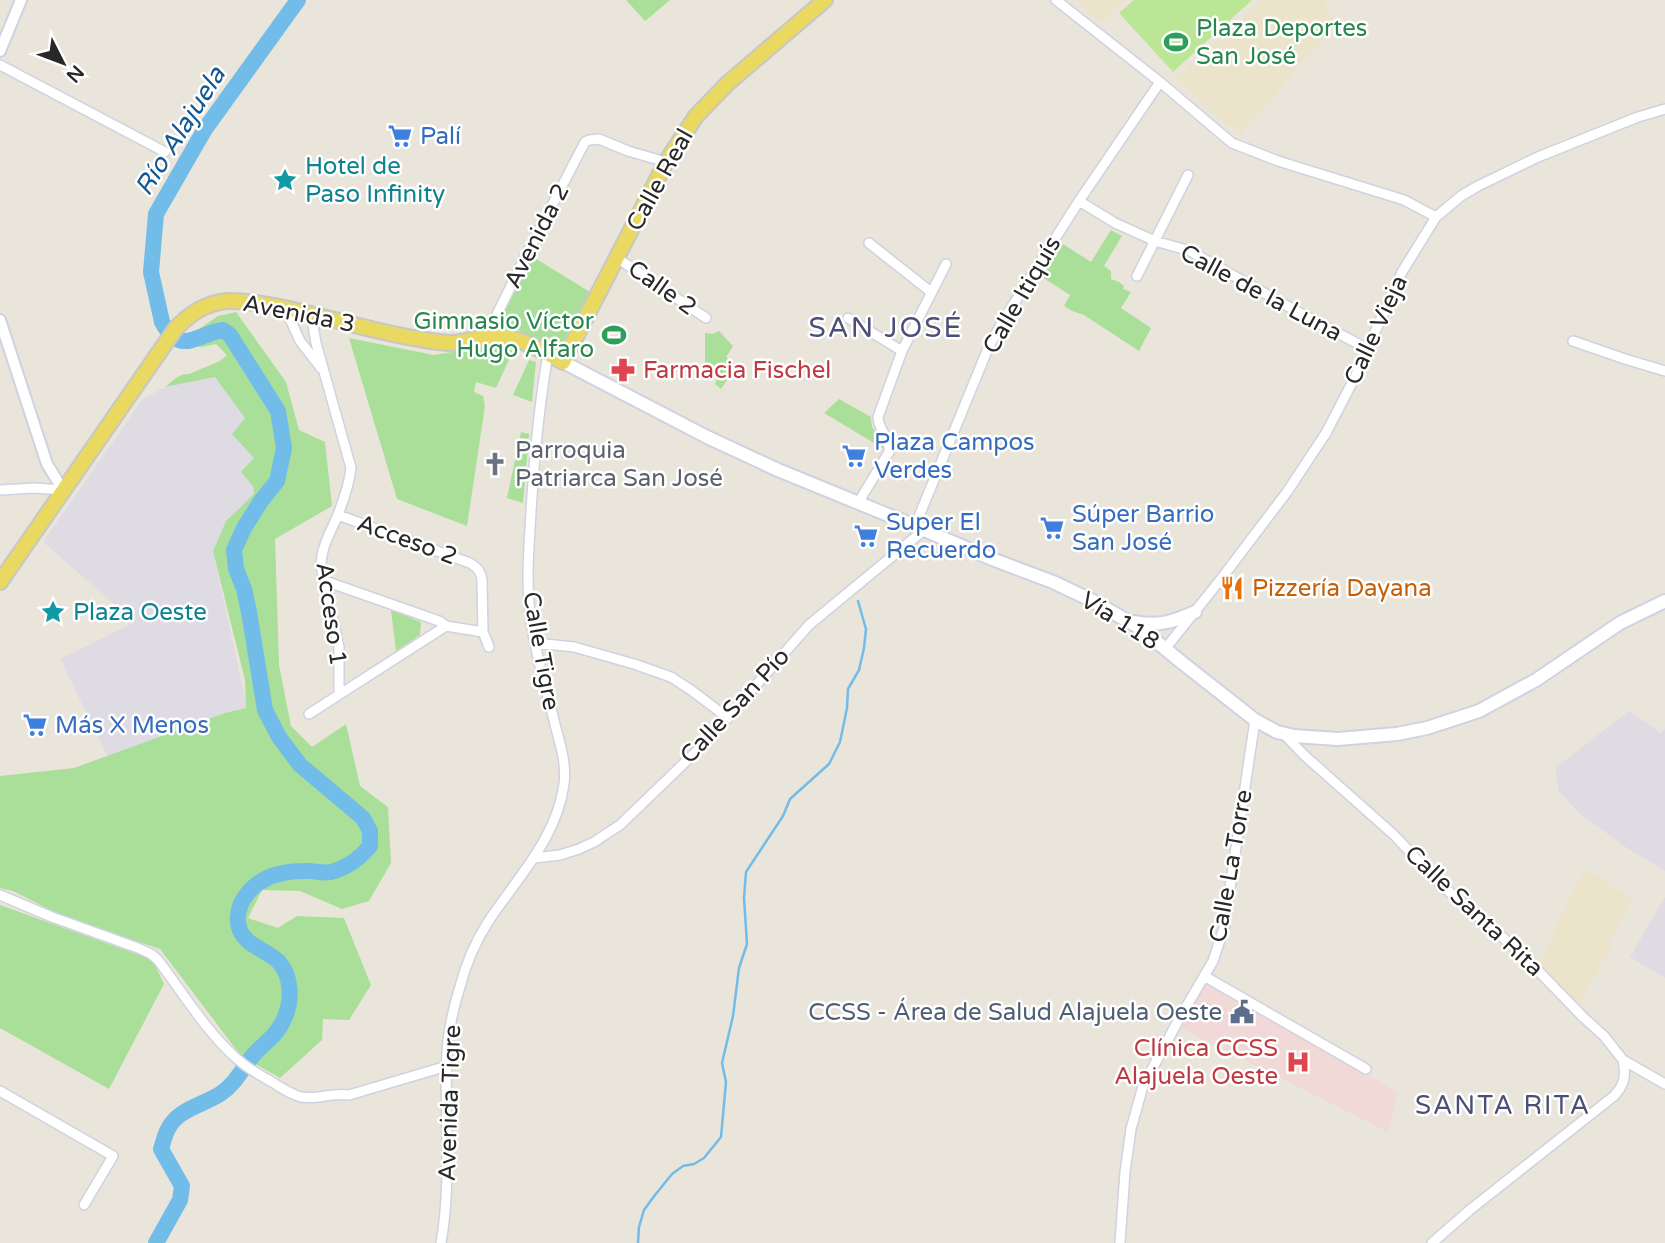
<svg xmlns="http://www.w3.org/2000/svg" width="1665" height="1243" font-family="'Varela Round',sans-serif">
<rect width="100%" height="100%" fill="#eae5da"/>
<path fill="#dedbe3" d="M215,377L245,418L255,458L254,494L226,521L213,551L247,708L225,713L108,757L60,659L135,622L43,542L143,399L165,387Z
M1629,711L1661,733L1665,728V871L1624,846L1578,812L1559,791L1555,768Z
M1665,897V978L1630,957Z"/>
<path fill="#ebe4ca" d="M1075,0H1127L1102,23Z
M1262,0H1324L1335,25L1240,135L1175,79Z
M1584,869L1606,880L1605,883L1632,898L1609,942L1613,945L1579,1003L1539,964Z"/>
<path fill="#f1d9d8" d="M1208,980L1398,1093L1388,1132L1181,1028Z"/>
<path fill="#a9df99" d="M626,0H670L645,21Z
M1111,230L1122,236L1104,266L1111,271V279L1119,282L1124,286L1123,289L1131,292L1121,308L1151,328L1139,351L1084,315L1072,311L1064,306L1070,295L1042,277L1063,244L1091,262Z
M533,257L590,292L558,352L500,320Z
M236,312L286,382L299,430L325,442L332,506L275,539L279,665L291,726L312,747L346,724L360,786L388,807L391,863L369,901L342,909L300,891L262,890L248,918L278,928L297,916L344,918L371,985L349,1020L323,1019L322,1040L280,1078L241,1056L160,949L64,917L13,891L0,888V776L74,768L225,713L246,708L245,680L213,551L226,521L254,494L253,486L241,472L254,458L232,434L245,418L215,377L165,387C172,381 179,373 189,374L220,361L227,355L216,344L202,347L177,344L218,316Z
M719,331L733,346L726,357L737,365L721,389L715,384L719,375L705,368V333L713,334Z
M349,338L434,355L494,345H501L513,351L496,388L476,382L474,392L483,396L485,406L467,526L397,499Z
M529,360L536,362L532,402L513,395Z
M839,399L871,417L872,427L885,445L884,449L824,413Z
M521,432L529,434L523,503L507,498Z
M391,610L421,622L420,635L396,651Z
M0,905L153,960L164,984L109,1089L0,1028Z"/>
<path fill="#bbe695" d="M1134,0H1252L1173,72L1119,13Z"/>
<g fill="none" stroke-linecap="round" stroke-linejoin="round">
<path stroke="#71bce9" stroke-width="2.5" d="M638,1243L639,1227L644,1210L655,1195L672,1174L683,1166L694,1164L704,1158L721,1137L726,1082L722,1063L733,1016L739,968L747,944L744,898L746,872L783,816L790,799L829,764L840,742L847,708L848,689L859,670L864,648L866,629L858,601"/>
<path stroke="#71bce9" stroke-width="16" d="M156,1243L180,1200L182,1186L161,1149C163,1143 165,1134 168,1129C178,1109 203,1105 220,1094C235,1084 241,1071 251,1058C263,1042 276,1039 285,1017C292,1000 292,977 279,962C270,953 257,949 248,941C233,928 236,908 247,894C261,876 283,871 304,871C313,870 322,874 331,872C347,868 360,858 370,846V831L363,818L300,765L279,737L265,710L249,612L244,589L236,569L234,550L244,528L261,501L277,481L284,448L278,411L230,335L223,330C196,334 181,357 162,322L151,272L156,214L205,129L298,0"/>
<g stroke="#d0d1e1" stroke-width="12">
<path id="minor" d="M1056,0L1160,82L1232,143L1278,161L1404,200L1436,217
M0,65L165,152
M1079,201L1115,223L1155,241L1190,251L1298,312L1368,349
M869,243L931,292
M617,258L706,318
M1137,276L1188,175
M285,308L300,341L321,368
M311,314L316,343L351,468C349,485 343,502 337,517C330,533 321,548 321,566L339,647V694
M848,318L902,351
M487,335L525,257L585,142L589,140L599,139L628,151L666,162
M1573,341L1625,359L1665,371
M0,490L34,488L63,490
M858,503L889,452C891,438 878,430 878,417L902,351L946,264
M338,515L470,563C478,568 481,572 482,580L483,632L489,647
M915,526L989,346L1006,316L1079,201L1160,82
M325,581L439,621L446,626L483,632
M536,643L574,647L634,664L671,677L691,690L728,718
M1165,649L1221,579L1287,492L1326,433L1354,379L1402,272L1436,217L1461,196L1478,186L1538,157L1638,117L1665,109
M309,714L446,626
M1284,734L1304,755L1394,835L1440,884L1520,952L1583,1017L1604,1036L1623,1060L1665,1084
M534,858L560,855L579,849L594,842L620,825L703,745L809,625L924,530
M0,895L52,917L138,948L151,954L158,960C183,993 205,1030 236,1058C247,1068 259,1075 272,1082C281,1088 290,1094 301,1097C317,1100 333,1092 349,1095L447,1066
M1204,976L1366,1069
M0,1091L113,1156L84,1205
M441,1243C452,1180 444,1116 447,1052C448,1032 453,1010 459,990C465,967 475,942 488,922C517,878 557,838 564,784C567,760 558,739 553,716C544,682 534,647 530,613C526,579 529,546 531,512C534,459 539,406 548,354
M1120,1243L1125,1172L1131,1129L1143,1086L1179,1019L1213,961L1224,928L1255,720
M1432,1243L1471,1209L1614,1096C1625,1084 1626,1076 1623,1060"/>
</g>
<g stroke="#d0d1e1" stroke-width="14">
<path id="tertiary" d="M0,51L21,0
M0,320L47,464L63,490"/>
</g>
<g stroke="#d0d1e1" stroke-width="16">
<path id="secondary" d="M563,362L707,437L778,470L915,526L992,559L1053,582L1091,600L1140,628L1180,661L1255,720L1277,732L1294,736L1338,739L1397,734L1427,728L1479,711L1536,680L1620,623L1665,601
M1135,622C1158,627 1175,621 1195,612"/>
</g>
<g stroke="#c7c7c7" stroke-width="18">
<path id="primary" d="M0,582L176,328C191,313 206,303 227,301C243,300 259,304 275,306C327,316 378,334 431,341C438,342 445,343 452,343C470,342 486,333 504,337C525,340 545,352 563,362L666,162L696,116L728,83L825,0"/>
</g>
<use href="#minor" stroke="#fff" stroke-width="9"/>
<use href="#tertiary" stroke="#fff" stroke-width="10"/>
<use href="#secondary" stroke="#fff" stroke-width="12"/>
<use href="#primary" stroke="#ead960" stroke-width="14"/>
</g>
<defs>
<g id="stadium-bare" transform="scale(1.89)"><path d="M0-5a6.5 5 0 1 0 0 10a6.5 5 0 1 0 0-10ZM-3.5-1.8h7v3.6h-7Z" fill="#2e9e5b" stroke="#fff" stroke-width="2.5" paint-order="stroke"/></g>
<g id="supermarket-bare" transform="scale(1.89)"><path d="M-6-5.5h2.5l.6 2H6L4.5 2H-2.5L-4.4-4H-6ZM-1.5 3.2a1.3 1.3 0 1 0 .1 0ZM3 3.2a1.3 1.3 0 1 0 .1 0Z" fill="#3f7fe0" stroke="#fff" stroke-width="2.5" paint-order="stroke"/></g>
<g id="sight-bare" transform="scale(1.89)"><path d="M0-6L1.8-2.2L6-1.7L2.9 1.2L3.7 5.4L0 3.3L-3.7 5.4L-2.9 1.2L-6-1.7L-1.8-2.2Z" fill="#0f9aa8" stroke="#fff" stroke-width="2.5" paint-order="stroke"/></g>
<g id="pharmacy-bare" transform="scale(1.89)"><path d="M-2-6h4v4h4v4h-4v4h-4v-4h-4v-4h4Z" fill="#e0444e" stroke="#fff" stroke-width="2.5" paint-order="stroke"/></g>
<g id="church-bare" transform="scale(1.89)"><path d="M-1.2-6h2.4v3.5h3.3v2.4h-3.3V6h-2.4V-.1h-3.3v-2.4h3.3Z" fill="#6b7280" stroke="#fff" stroke-width="2.5" paint-order="stroke"/></g>
<g id="restaurant-bare" transform="scale(1.89)"><path d="M-5-6h1v4h1v-4h1v4h1v-4h1v5L-1.5 .5V6h-2V.5L-5-1ZM5-6V6H3V1.5H1.5Q1.5-4 5-6Z" fill="#e8710a" stroke="#fff" stroke-width="2.5" paint-order="stroke"/></g>
<g id="civic-bare" transform="scale(1.89)"><path d="M-.6-6.5H3V-4.5H.6V-3L4-1V1h2V6H-6V1h2V-1L-.6-3ZM-1.2 2.5V6h2.4V2.5Z" fill="#5c6f8a" stroke="#fff" stroke-width="2.5" paint-order="stroke"/></g>
<g id="hospital-bare" transform="scale(1.89)"><path d="M-5-5h3v3.5h4V-5h3V5h-3V1.5h-4V5h-3Z" fill="#e0444e" stroke="#fff" stroke-width="2.5" paint-order="stroke"/></g>
</defs>
<g fill-rule="evenodd">
<use href="#stadium-bare" x="1176" y="42"/>
<use href="#supermarket-bare" x="400" y="136"/>
<use href="#sight-bare" x="285" y="180"/>
<use href="#stadium-bare" x="614" y="335"/>
<use href="#pharmacy-bare" x="623" y="370"/>
<use href="#supermarket-bare" x="854" y="456"/>
<use href="#church-bare" x="495" y="464"/>
<use href="#supermarket-bare" x="1052" y="528"/>
<use href="#supermarket-bare" x="866" y="536"/>
<use href="#restaurant-bare" x="1232" y="588"/>
<use href="#sight-bare" x="53" y="612"/>
<use href="#supermarket-bare" x="35" y="725"/>
<use href="#civic-bare" x="1242" y="1012"/>
<use href="#hospital-bare" x="1298" y="1062"/>
</g>
<g text-anchor="middle" dominant-baseline="central" stroke-width="5" stroke-linejoin="round" paint-order="stroke">
<g font-size="24" fill="#27864d" stroke="#fff" text-anchor="start">
<text x="1196" y="28">Plaza Deportes<tspan x="1196" dy="28">San José</tspan></text>
<text x="594" y="321" text-anchor="end">Gimnasio Víctor<tspan x="594" dy="28">Hugo Alfaro</tspan></text>
</g>
<g font-size="24" fill="#366cbe" stroke="#fff" text-anchor="start">
<text x="420" y="136">Palí</text>
<text x="874" y="442">Plaza Campos<tspan x="874" dy="28">Verdes</tspan></text>
<text x="1072" y="514">Súper Barrio<tspan x="1072" dy="28">San José</tspan></text>
<text x="886" y="522">Super El<tspan x="886" dy="28">Recuerdo</tspan></text>
<text x="55" y="725">Más X Menos</text>
</g>
<g font-size="24" fill="#0d838f" stroke="#fff" text-anchor="start">
<text x="305" y="166">Hotel de<tspan x="305" dy="28">Paso Infinity</tspan></text>
<text x="73" y="612">Plaza Oeste</text>
</g>
<g font-size="24" fill="#282828" stroke="#fff">
<text transform="translate(660 180) rotate(-61)">Calle Real</text>
<text transform="translate(537 236) rotate(-63)">Avenida 2</text>
<text transform="translate(662 288) rotate(35)">Calle 2</text>
<text transform="translate(1261 293) rotate(28)">Calle de la Luna</text>
<text transform="translate(1022 295) rotate(-60)">Calle Itiquís</text>
<text transform="translate(299 314) rotate(11)">Avenida 3</text>
<text transform="translate(1376 330) rotate(-65)">Calle Vieja</text>
<text transform="translate(407 540) rotate(20)">Acceso 2</text>
<text transform="translate(331 614) rotate(82)">Acceso 1</text>
<text transform="translate(1120 621) rotate(32)">Vía 118</text>
<text transform="translate(541 651) rotate(80)">Calle Tigre</text>
<text transform="translate(735 706) rotate(-47)">Calle San Pío</text>
<text transform="translate(1231 866) rotate(-80)">Calle La Torre</text>
<text transform="translate(1474 911) rotate(43)">Calle Santa Rita</text>
<text transform="translate(450 1103) rotate(-88)">Avenida Tigre</text>
</g>
<g font-size="24" fill="#be3a42" stroke="#fff" text-anchor="start">
<text x="643" y="370">Farmacia Fischel</text>
<text x="1278" y="1048" text-anchor="end">Clínica CCSS<tspan x="1278" dy="28">Alajuela Oeste</tspan></text>
</g>
<g font-size="24" fill="#5b616d" stroke="#fff" text-anchor="start">
<text x="515" y="450">Parroquia<tspan x="515" dy="28">Patriarca San José</tspan></text>
</g>
<g font-size="24" fill="#c56008" stroke="#fff" text-anchor="start">
<text x="1252" y="588">Pizzería Dayana</text>
</g>
<g font-size="24" fill="#4e5e75" stroke="#fff" text-anchor="end">
<text x="1222" y="1012">CCSS - Área de Salud Alajuela Oeste</text>
</g>
<g font-size="26" font-style="italic" fill="#135892" stroke="#fff">
<text transform="translate(180 131) rotate(-58)">Río Alajuela</text>
</g>
<g font-size="26" letter-spacing="2" fill="#4b4e77" stroke="#fff">
<text x="1503" y="1105">SANTA RITA</text>
</g>
<g font-size="28" letter-spacing="2" fill="#4b4e77" stroke="#fff">
<text x="886" y="328">SAN JOSÉ</text>
</g>
</g>
<g transform="translate(63 63) rotate(132)" stroke="#ffffff" stroke-width="5" paint-order="stroke">
<path d="M0-5L12 26L0 18L-12 26Z" fill="#282828"/>
<text y="-10" font-size="19" font-weight="bold" text-anchor="middle" fill="#282828">N</text>
</g>
</svg>
